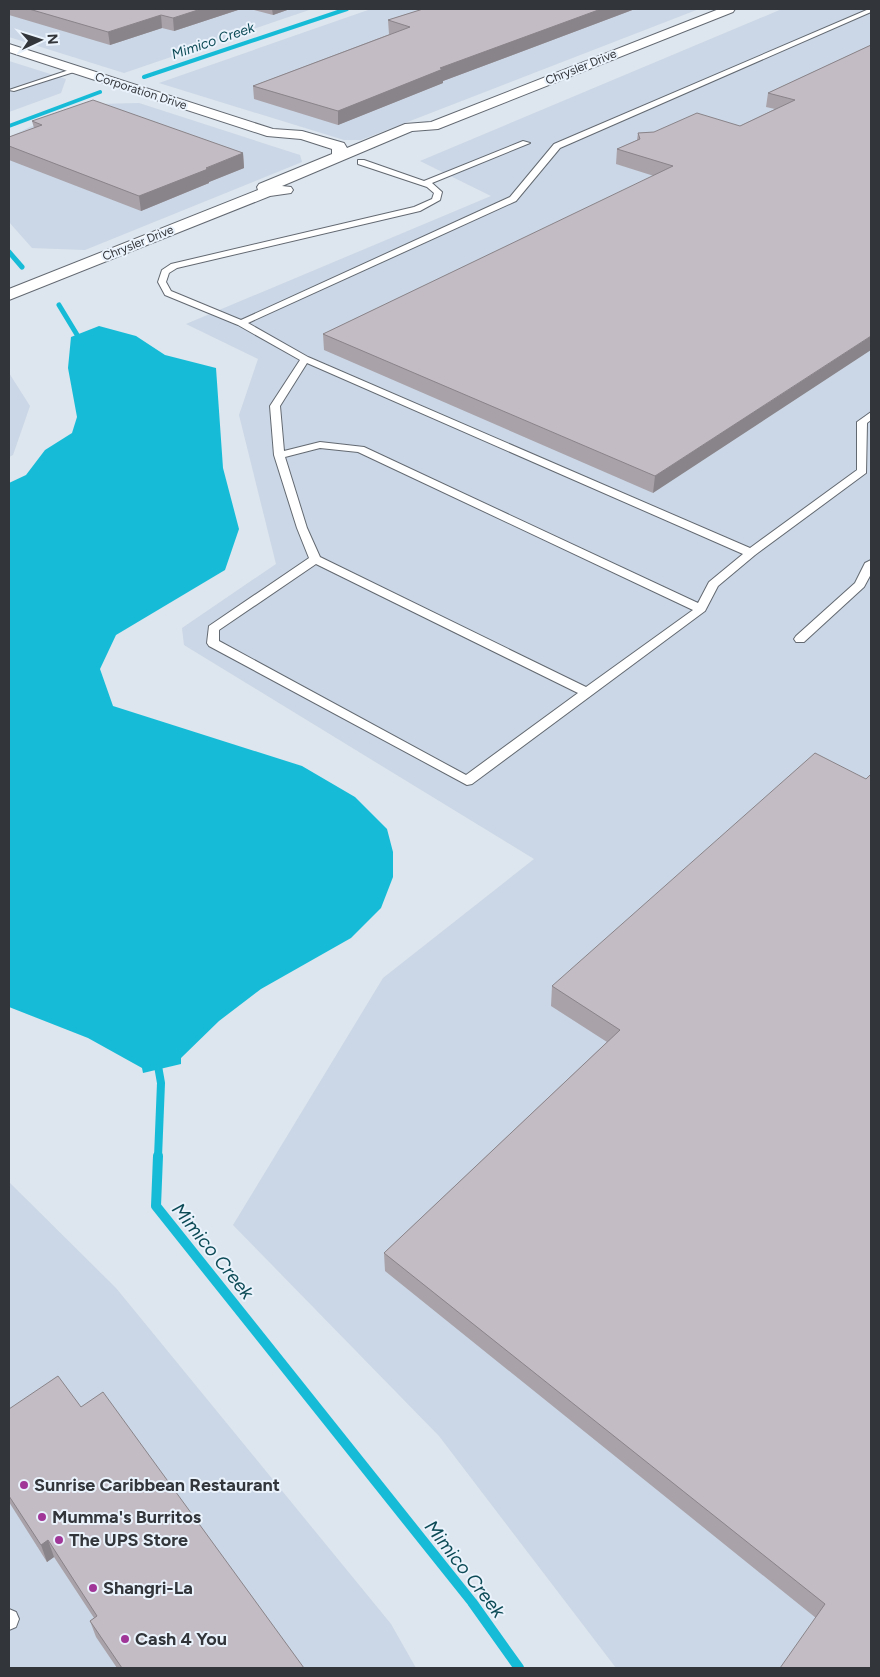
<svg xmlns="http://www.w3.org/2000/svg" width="880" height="1677" font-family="Figtree,sans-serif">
<rect width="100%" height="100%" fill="#dde5ee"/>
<path fill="#cbd7e6" d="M9,9H312L124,73L9,37Z
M371,9H699L361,140H344L159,83Z
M782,9H871V1668H616L439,1436L233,1225L383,978L534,859L184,645L182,628L276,564L239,415L258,359L186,324L491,196L420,161Z
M9,61L66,79L61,93L9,112Z
M139,103L300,155L302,162L85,250L32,248L9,222V137L30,127L97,104Z
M9,373L30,406L13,455L9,457Z
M9,1182L116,1288L391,1624L416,1668H9Z"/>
<path fill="#16bcd7" d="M99,326L136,336L165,355L216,368L223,468L239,529L225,570L116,635L100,669L113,706L302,766L355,797L387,829L393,852V877L381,908L351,938L261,989L219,1021L181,1058V1064L143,1073L142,1068L88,1038L9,1007V483L26,475L45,450L72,433L77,417L68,368L71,337Z"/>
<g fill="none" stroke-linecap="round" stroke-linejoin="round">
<path stroke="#16bcd7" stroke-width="4" d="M144,77L347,9
M9,126L100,92"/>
<path stroke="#16bcd7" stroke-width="5" d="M9,252L22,267
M59,305L82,343"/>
<path stroke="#16bcd7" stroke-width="8" d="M157,1060L161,1083L158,1157"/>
<path stroke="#16bcd7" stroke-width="10" d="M158,1156L156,1206L472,1602L519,1668"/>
<g stroke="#636971" stroke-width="2">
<path id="service" d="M869,9H871V12L560,148L516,201L248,323L308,357L750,548L857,470V422L871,412V420L867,423L866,473L755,555L718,586L705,611L472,784L467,785L209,646L207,643L209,626L309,558L297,528L274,455L270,406L300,360L238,325L165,295L158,282L162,270L171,264L414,207L432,199L434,193L427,187L358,164V160H364L424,181L523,141L530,143L432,183L442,192L440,200L420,211L177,268L169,273L166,282L171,291L241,320L510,197L554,144ZM307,363L743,554L709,582L698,603L364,447L320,442L284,451L280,406ZM320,448L358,452L693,610L586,687L320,557L307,528L285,457ZM316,564L578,693L466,775L219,641V630Z
M75,68L78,70L77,71L14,91L9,90Z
M871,560V574L864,587L804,642H796L794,639L796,636L855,583L865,563Z
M9,1609L16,1612L19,1619L16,1627L9,1630Z"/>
</g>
<g stroke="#636971" stroke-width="2">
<path id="tertiary" d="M719,9H735L733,12L438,129L412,131L282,186L291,187L293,190L291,193L270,196L9,300V289L258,190L257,187L259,184L332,154V149L301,139L267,136L9,52V44L273,129L302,131L344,143L347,148L405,124L431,122Z"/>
</g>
<use href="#service" fill="#fff" fill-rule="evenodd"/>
<use href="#tertiary" fill="#fff" fill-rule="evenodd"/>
</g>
<path fill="#a9a2a9" d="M9,9H241L174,31L162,28L110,45L9,15Z
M250,9H290L273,15Z
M423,9H635L443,81V83L338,125L254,99L253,86L390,34H389L388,20Z
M871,45L653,493L324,350L323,334L654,176L616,164L617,149L637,140L638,133L654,132L740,126L775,109L766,107L768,93Z
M32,121L243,153L244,168L209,182V183L141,211L9,160V137L34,128Z
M866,779L871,1668L816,1618L385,1271L384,1253L607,1042L551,1006L552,986Z
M81,1407L304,1668H117L96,1637L90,1621L94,1618L54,1557L47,1562L9,1502V1409Z"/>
<path fill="#898489" d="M201,9H241L174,31L173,18Z
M272,9H290L273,15Z
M601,9H635L443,81V83L338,125V111L440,68Z
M161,15L162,28L110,45L108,32Z
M243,153L244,168L209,182V183L141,211L139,196Z
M871,336V350L653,493L655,476Z
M48,1540L54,1557L47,1562L41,1545Z"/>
<path fill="#c4bcc4" stroke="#898489" d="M29,9H201L173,18L161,15L108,32Z
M423,9H601L440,68L443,69L338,111L253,86L410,27L388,20Z
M871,45V336L655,476L323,334L673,166L617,149L640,139L638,133L654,132L697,113L740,126L795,100L768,93Z
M93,100L243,153L206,168L208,169L139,196L9,146V137L42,125L32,121Z
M815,753L866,779L871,774V1668H780L825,1604L384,1253L620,1030L552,986Z
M58,1376L81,1407L103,1392L304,1668H122L90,1621L97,1616L48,1540L41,1545L9,1496V1409Z"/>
<g fill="#a03698" stroke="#eaf2fc" stroke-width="2">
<circle cx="24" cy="1485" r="5"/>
<circle cx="42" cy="1517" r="5"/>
<circle cx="59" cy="1540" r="5"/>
<circle cx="93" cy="1588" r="5"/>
<circle cx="125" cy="1639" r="5"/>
</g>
<g text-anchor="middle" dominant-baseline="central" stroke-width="4" stroke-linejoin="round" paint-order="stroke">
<g font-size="12" fill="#323539" stroke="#eaf2fc">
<text transform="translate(581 67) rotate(-22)">Chrysler Drive</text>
<text transform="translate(141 91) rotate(18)">Corporation Drive</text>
<text transform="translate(138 243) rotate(-22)">Chrysler Drive</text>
</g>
<g font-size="14" font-style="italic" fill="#0c4b56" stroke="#eaf2fc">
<text transform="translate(213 41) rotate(-19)">Mimico Creek</text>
</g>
<g font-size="18" font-weight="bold" fill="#323539" stroke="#eaf2fc" text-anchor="start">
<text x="34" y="1485">Sunrise Caribbean Restaurant</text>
<text x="52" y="1517">Mumma's Burritos</text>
<text x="69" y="1540">The UPS Store</text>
<text x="103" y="1588">Shangri-La</text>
<text x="135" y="1639">Cash 4 You</text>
</g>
<g font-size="19" font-style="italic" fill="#0c4b56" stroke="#eaf2fc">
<text transform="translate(213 1251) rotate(51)">Mimico Creek</text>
<text transform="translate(465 1569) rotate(52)">Mimico Creek</text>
</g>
</g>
<rect width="880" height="1677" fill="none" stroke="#323539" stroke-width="20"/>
<g transform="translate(40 40) rotate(86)" stroke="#eaf2fc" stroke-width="4" paint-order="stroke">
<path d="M0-4L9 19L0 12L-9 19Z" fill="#323539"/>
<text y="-8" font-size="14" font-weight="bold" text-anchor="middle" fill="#323539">N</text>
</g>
</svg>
